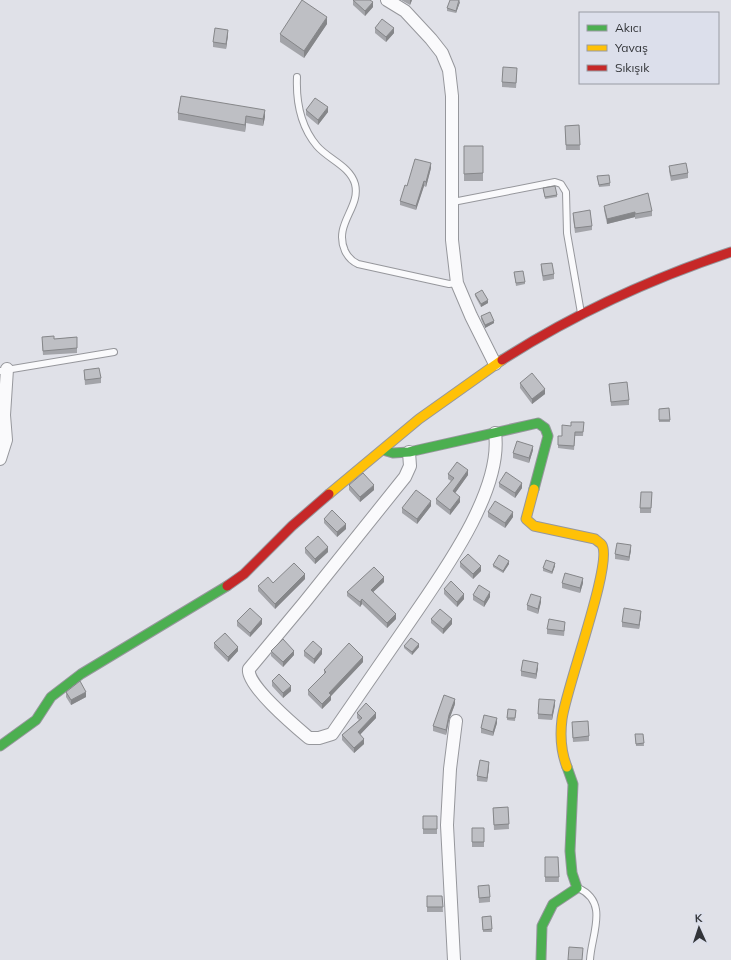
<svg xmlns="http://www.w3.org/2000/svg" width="731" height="960" viewBox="0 0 731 960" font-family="Mulish,sans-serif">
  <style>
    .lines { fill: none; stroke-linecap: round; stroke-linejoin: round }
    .lane-casing { stroke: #96979c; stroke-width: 8 }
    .street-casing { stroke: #96979c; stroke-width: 14 }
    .fast-casing { stroke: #96979c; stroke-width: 11 }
    .slow-casing { stroke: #96979c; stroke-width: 11 }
    .jam-casing { stroke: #96979c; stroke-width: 11 }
    .lane { stroke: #fafafc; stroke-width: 6 }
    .street { stroke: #fafafc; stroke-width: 12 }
    .fast { stroke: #4caf50; stroke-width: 9 }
    .slow { stroke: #ffc107; stroke-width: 9 }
    .jam { stroke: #c62828; stroke-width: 9 }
    .wall { fill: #a3a4a9 }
    .shaded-wall { fill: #858689 }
    .building { fill: #bebfc4; stroke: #858689 }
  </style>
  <rect width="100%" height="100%" fill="#e0e1e8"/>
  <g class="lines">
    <g class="lane-casing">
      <path id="lane" d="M297 77C296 101 301 127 317 146 328 159 350 166 355 184 361 208 333 224 345 251 348 257 351 261 358 264L449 284 457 283
        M453 202 555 182 561 184 566 192 567 233 581 313
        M0 371 114 352
        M578 888C610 902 591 935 590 960"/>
    </g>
    <g class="street-casing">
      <path id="street" d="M387 0 405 11 431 39 442 53 449 70 452 96V240L457 283 471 316 495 364
        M409 452 410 466 405 477 304 603 249 669C246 685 296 727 309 738H319L332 734C358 696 384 659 410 621 442 574 503 491 495 433
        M0 459 6 440 4 415 7 369
        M454 960 447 825 450 769 456 721"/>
    </g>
    <g class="fast-casing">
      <path id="fast" d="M383 450 393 453 409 452 538 423 545 428 548 436 534 489
        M0 746 36 720 51 697 81 674 227 586
        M541 960 542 926 553 904 577 888 572 873 570 851 573 784 567 767"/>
    </g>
    <g class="slow-casing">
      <path id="slow" d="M534 489 526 519 534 526 595 539C597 541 601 543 602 545 613 563 566 688 562 719 560 735 561 752 567 767
        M329 494 419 419 502 360"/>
    </g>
    <g class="jam-casing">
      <path id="jam" d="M502 360C574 314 650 279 731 252
        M227 586 244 574 292 526 329 494"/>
    </g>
    <use href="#lane" class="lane"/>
    <use href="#street" class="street"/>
    <use href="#fast" class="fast"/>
    <use href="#slow" class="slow"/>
    <use href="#jam" class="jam"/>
  </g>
  <path class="wall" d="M353 0 373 7 365 16 353 5Z
    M401 0H412L410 5Z
    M460 2 456 13 447 11V8Z
    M327 24 304 58 280 42V34Z
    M375 28 394 33 386 42 375 33Z
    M228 35 226 49 213 47V42Z
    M517 73 516 88 502 87V82Z
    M181 96 265 117 263 126 246 123 245 132 178 120V113Z
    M306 110 328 112 318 125 306 115Z
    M579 125 580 150H566L565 126Z
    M464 146H483V181H464Z
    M669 166 688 173V178L671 181 669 171Z
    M431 168 426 187 424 186 416 210 400 205V201L407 186Z
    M597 176 610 183V186L599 187Z
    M543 188 557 195V197L545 199Z
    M604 206 652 211V216L635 219V217L607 224 604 210Z
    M573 213 592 226V230L575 233 573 218Z
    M541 264 554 274V279L543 281 541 269Z
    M514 272 525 282V284L516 286Z
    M475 294 488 303 481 307 475 296Z
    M481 316 494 323 485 328 481 319Z
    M77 337V353L43 355 42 341 54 339Z
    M84 370 101 378V383L85 385Z
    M520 383 545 394 532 404 520 388Z
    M609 384 629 400V405L611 406Z
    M669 408 670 422H659V409Z
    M584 422 583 436H575L574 450 558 448V436H562L571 426Z
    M533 450 529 463 513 458V453Z
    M448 474 468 475 455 493 460 502 450 515 436 504V499L451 481 448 479Z
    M499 483 522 488 515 498 499 487Z
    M349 485 374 490 360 502 349 490Z
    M652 492 651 513H640V508Z
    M431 506 417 524 402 513V508Z
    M488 512 513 517 505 528 488 517Z
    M324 519 346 529 337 537 324 523Z
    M305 548 328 552 315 564 305 553Z
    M631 550 629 561 615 559V554Z
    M460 562 481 571 473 579 460 567Z
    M509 564 503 573 493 567V565Z
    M555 566 552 574 543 571V568Z
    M305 579 275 609 258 591V586Z
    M384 582 373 592 396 619 387 628 362 604 360 607 347 596V592Z
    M562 583H583L580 593 562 588Z
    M444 589 464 599 457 607 444 594Z
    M473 595 490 597 484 607 473 600Z
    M541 602 538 614 527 610V605Z
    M641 616 639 629 622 627V622Z
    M431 619 452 624 443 634 431 623Z
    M237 621 262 624 250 637 237 626Z
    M565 626 564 636 547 634V629Z
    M214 643 238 651 228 662 214 648Z
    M404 646 419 647 412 655 404 648Z
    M271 651 294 655 283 667 271 656Z
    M304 651 322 654 314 664 304 656Z
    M363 662 331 696V700L322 709 308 695V690L324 675V670Z
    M538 668 536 679 521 676V671Z
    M272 681 291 691 283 698 272 686Z
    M66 692 86 697 71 705 66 697Z
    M455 704 449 720 446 735 433 731V726Z
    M555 705 552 720 538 719V714Z
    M508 709 516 710 515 721 507 720Z
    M357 713 376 718 360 734 364 744 354 753 342 740V735L359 720 357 718Z
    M497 723 493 736 481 733V728Z
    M572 726 589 736V741L573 742Z
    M635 734H643L644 746H636Z
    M489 767 487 782 477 781V776Z
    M508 807 509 829 494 830 493 808Z
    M423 816H437V834H423Z
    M472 828H484V847H472Z
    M545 857H558L559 882H545Z
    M478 886 490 897V902L479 903Z
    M427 896H442L443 912H427Z
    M491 916 492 932H483L482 917Z"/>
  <path class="shaded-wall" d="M410 0H412L410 5Z
    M460 0V2L456 13V11Z
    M373 2V7L365 16V11Z
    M327 17V24L304 58V51Z
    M394 28V33L386 42V37Z
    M228 30V35L226 49V44Z
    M328 107V112L318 125V120Z
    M265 110V117L263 126V119Z
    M246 116V123L245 132V125Z
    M431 163V168L426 187V182Z
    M424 181V186L416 210V206Z
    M635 212V217L607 224V219Z
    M488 300V303L481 307V304Z
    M494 321V323L485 328V325Z
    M545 389V394L532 404V399Z
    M533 446V450L529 463V458Z
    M468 470V475L453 496V491Z
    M522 483V488L515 498V493Z
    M374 485V490L360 502V497Z
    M460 497V502L450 515V510Z
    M431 501V506L417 524V519Z
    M513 512V517L505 528V523Z
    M346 524V529L337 537V532Z
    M631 545V550L629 561V557Z
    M328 547V552L315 564V559Z
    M509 561V564L503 573V571Z
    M555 563V566L552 574V572Z
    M481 566V571L473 579V574Z
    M305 574V579L275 609V604Z
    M384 577V582L371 594V590Z
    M583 578V583L580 593V588Z
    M490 592V597L484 607V602Z
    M464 594V599L457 607V602Z
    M541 597V602L538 614V609Z
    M362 599V604L360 607V602Z
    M641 611V616L639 629V625Z
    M396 614V619L387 628V623Z
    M262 619V624L250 637V633Z
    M452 619V624L443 634V629Z
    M419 644V647L412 655V652Z
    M238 647V651L228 662V657Z
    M322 649V654L314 664V659Z
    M294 651V655L283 667V662Z
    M363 657V662L331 696V700L322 709V704L329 693Z
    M538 663V668L536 679V674Z
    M291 686V691L283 698V693Z
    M86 692V697L71 705V700Z
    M455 699V704L449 720 446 735V730L449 715Z
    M555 700V705L552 720V715Z
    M376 713V718L358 737V732Z
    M497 718V723L493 736V732Z
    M364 739V744L354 753V748Z
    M489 762V767L487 782V778Z"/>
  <path class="building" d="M302 0 327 17 304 51 280 34Z
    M353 0H370L373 2 365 11Z
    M450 0H459L456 11 447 8Z
    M382 19 394 28 386 37 375 28Z
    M215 28 228 30 226 44 213 42Z
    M503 67 517 68 516 83 502 82Z
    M181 96 265 110 263 119 246 116 245 125 178 113Z
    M315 98 328 107 318 120 306 110Z
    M579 125 580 145H566L565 126Z
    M464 146H483V173L464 174Z
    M415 159 431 163 426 182 424 181 416 206 400 201 405 185 407 186Z
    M686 163 688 173 671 176 669 166Z
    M609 175 610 183 599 185 597 176Z
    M555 186 557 195 545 197 543 188Z
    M648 193 652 211 635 214V212L607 219 604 206Z
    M590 210 592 226 575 228 573 213Z
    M552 263 554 274 543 276 541 264Z
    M523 271 525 282 516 283 514 272Z
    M482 290 488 300 481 304 475 294Z
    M490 312 494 321 485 325 481 316Z
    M54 336V339L77 337V348L43 351 42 337Z
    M99 368 101 378 85 380 84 370Z
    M532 373 545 389 532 399 520 383Z
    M627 382 629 400 611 402 609 384Z
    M669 408 670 420H659V409Z
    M571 422H584L583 432H575L574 446 558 445V436H562V425L571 426Z
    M517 441 533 446 529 458 513 453Z
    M457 462 468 470 453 491 460 497 450 510 436 499 454 478 448 474Z
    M506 472 522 483 515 493 499 483Z
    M363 473 374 485 360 497 349 485Z
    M416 490 431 501 417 519 402 508Z
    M641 492H652L651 508H640Z
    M495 501 513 512 505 523 488 512Z
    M332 510 346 524 337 532 324 519Z
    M318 536 328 547 315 559 305 548Z
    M617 543 631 545 629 557 615 554Z
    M468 554 481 566 473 574 460 562Z
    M499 555 509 561 503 571 493 565Z
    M546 560 555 563 552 572 543 568Z
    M294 563 305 574 275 604 258 586 268 577 273 583Z
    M374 567 384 577 371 590 396 614 387 623 362 599 360 602 347 592Z
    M565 573 583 578 580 588 562 583Z
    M451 581 464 594 457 602 444 589Z
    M479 585 490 592 484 602 473 595Z
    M531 594 541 597 538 609 527 605Z
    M250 608 262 619 250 633 237 621Z
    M624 608 641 611 639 625 622 622Z
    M440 609 452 619 443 629 431 619Z
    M549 619 565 622 564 631 547 629Z
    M225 633 238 647 228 657 214 643Z
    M411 638 419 644 412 652 404 646Z
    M283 639 294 651 283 662 271 651Z
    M313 641 322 649 314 659 304 651Z
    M349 643 363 657 329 693 331 695 322 704 308 690 326 672 324 670Z
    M523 660 538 663 536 674 521 671Z
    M279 674 291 686 283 693 272 681Z
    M80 681 86 692 71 700 66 692Z
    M444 695 455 699 449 715 446 730 433 726Z
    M539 699 555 700 552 715 538 714Z
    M366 703 376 713 358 732 364 739 354 748 342 735 362 718 357 713Z
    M508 709 516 710 515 718H507Z
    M484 715 497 718 493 732 481 728Z
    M588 721 589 736 573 738 572 722Z
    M635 734H643L644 743 636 744Z
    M480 760 489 762 487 778 477 776Z
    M508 807 509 824 494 825 493 808Z
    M423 816H437V829H423Z
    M472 828H484V842H472Z
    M545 857H558L559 877H545Z
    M489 885 490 897 479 898 478 886Z
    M427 896H442L443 907H427Z
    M491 916 492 929 483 930 482 917Z
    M569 947 583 948 582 960H568Z"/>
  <rect x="579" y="12" width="140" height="72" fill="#dcdfeb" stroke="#989ba3"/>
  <rect x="587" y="25" width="20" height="6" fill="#4caf50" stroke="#989ba3"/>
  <text x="615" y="32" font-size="12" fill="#323438">Akıcı</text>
  <rect x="587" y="45" width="20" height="6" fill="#ffc107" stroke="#989ba3"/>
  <text x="615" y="52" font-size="12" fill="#323438">Yavaş</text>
  <rect x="587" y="65" width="20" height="6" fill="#c62828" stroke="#989ba3"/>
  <text x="615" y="72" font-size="12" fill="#323438">Sıkışık</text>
  <g transform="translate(699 928) rotate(357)" stroke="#dcdfeb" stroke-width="3" paint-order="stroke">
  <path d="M0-3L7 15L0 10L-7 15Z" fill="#323438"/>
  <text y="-6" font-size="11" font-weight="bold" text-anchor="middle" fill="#323438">K</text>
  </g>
</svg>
